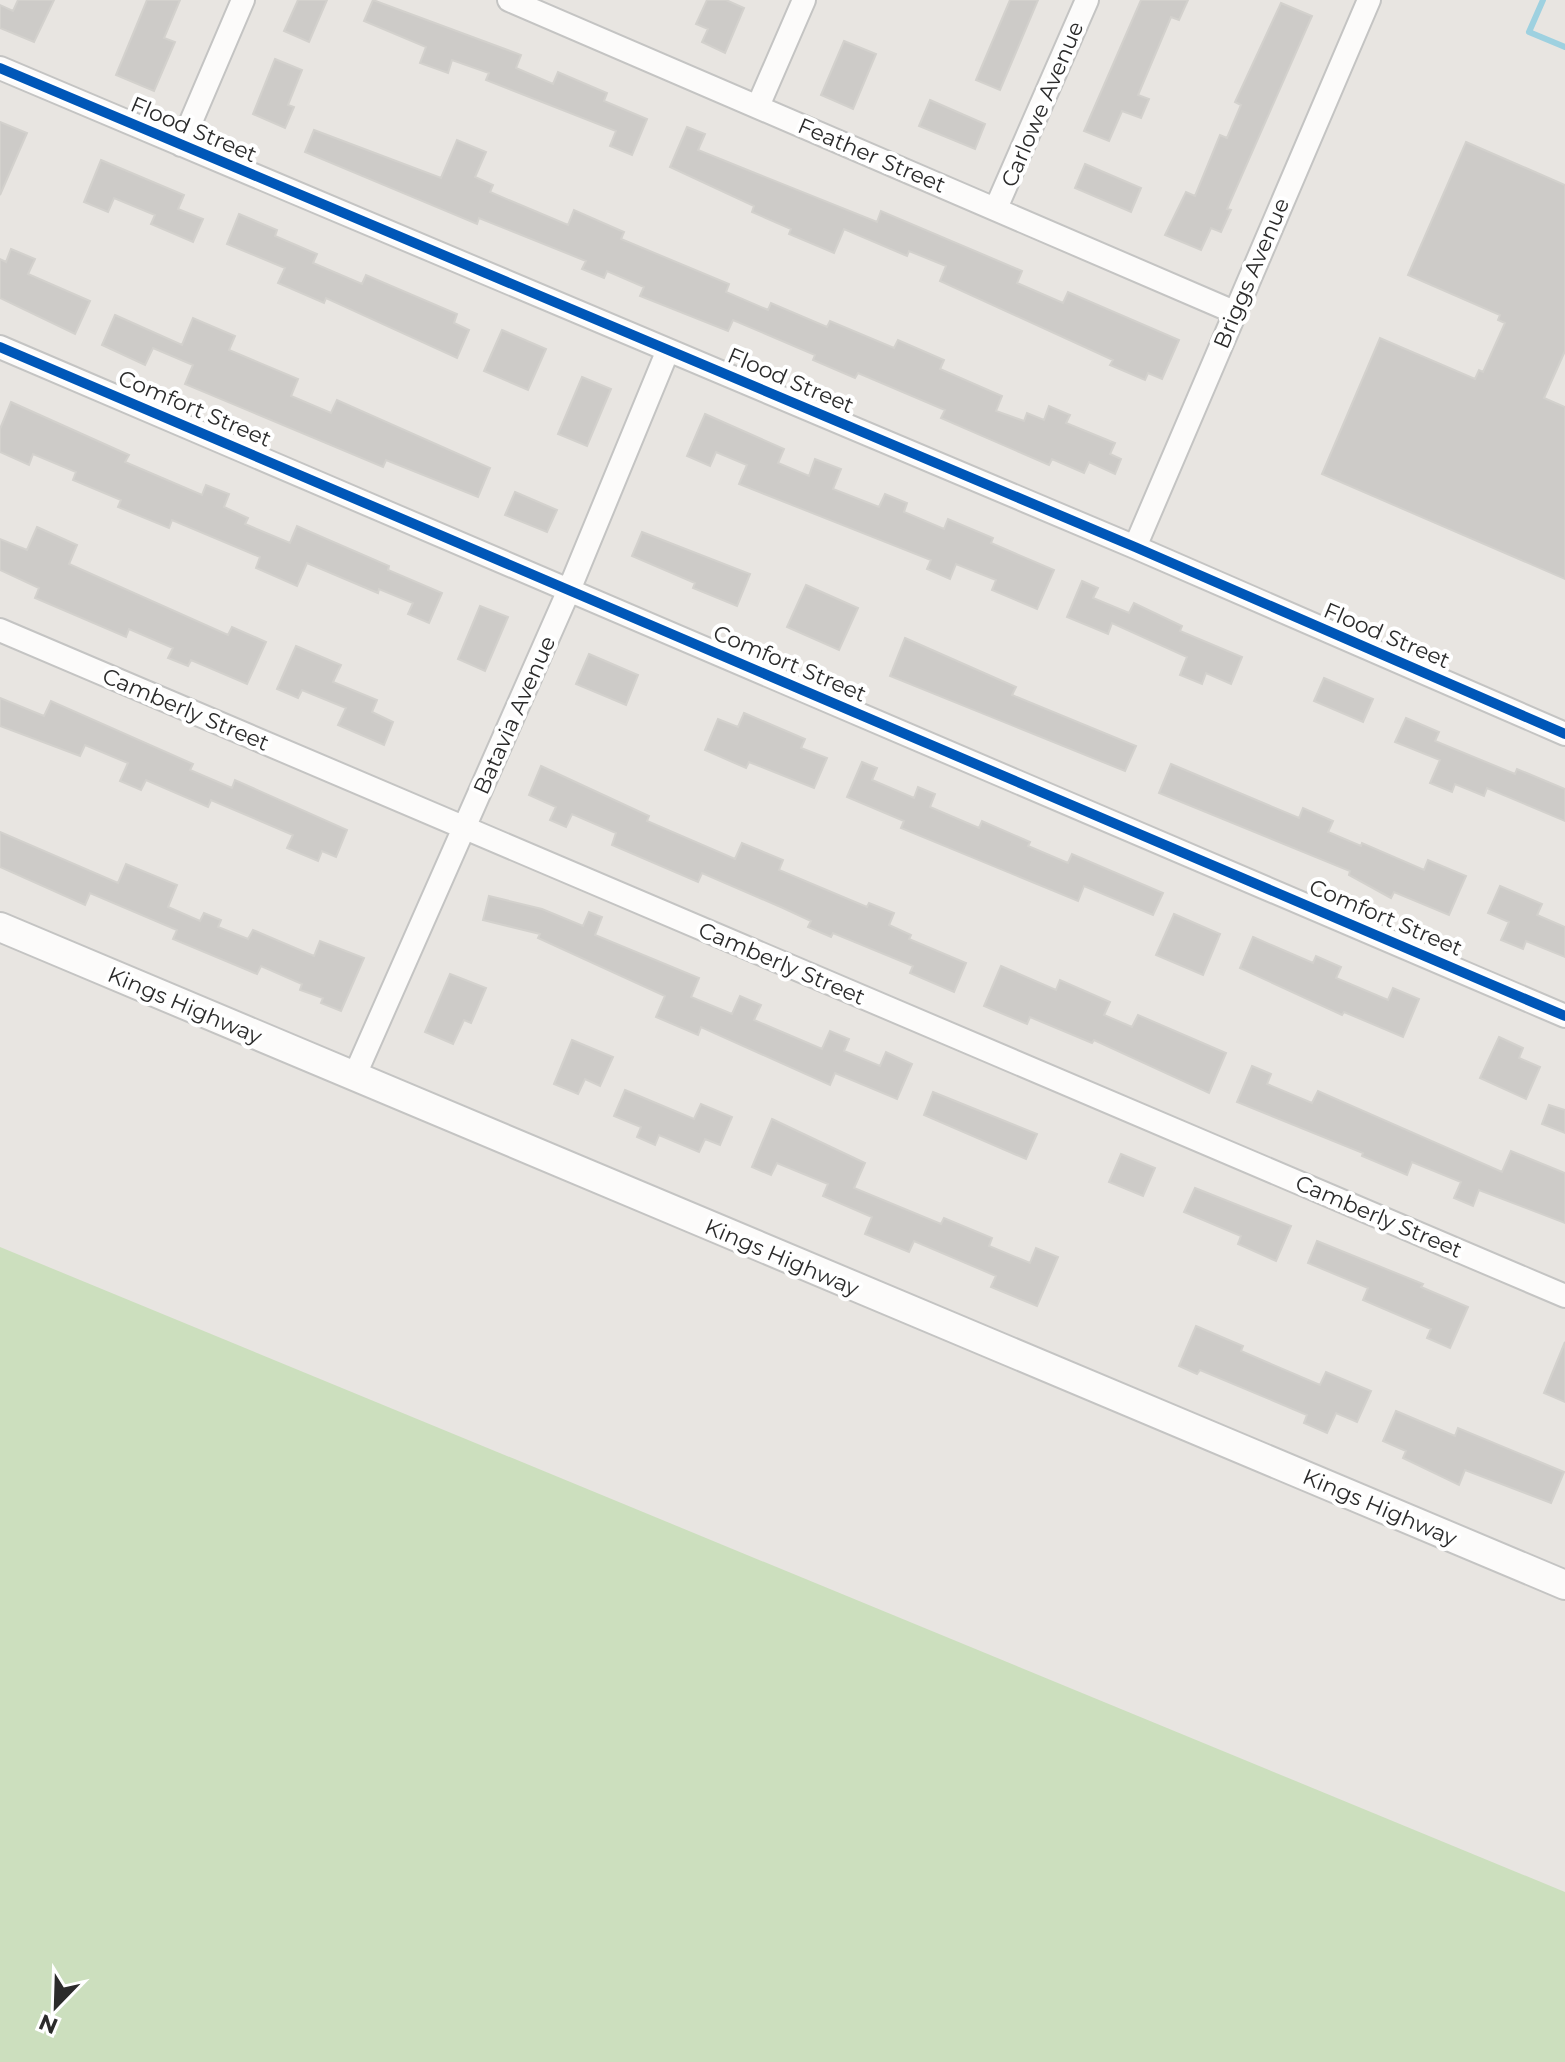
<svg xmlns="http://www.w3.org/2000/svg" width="1565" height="2062" viewBox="0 0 1565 2062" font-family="Montserrat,sans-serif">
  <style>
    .green { fill: #ccdfbe }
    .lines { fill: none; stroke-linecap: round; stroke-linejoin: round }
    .stream { stroke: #9ed1e0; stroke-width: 6 }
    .building { fill: #cdcbc8; stroke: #d3d1cd; stroke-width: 2 }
    .minor-casing { stroke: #c4c4c3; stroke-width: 26 }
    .tertiary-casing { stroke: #c4c4c3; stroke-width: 32 }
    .minor { stroke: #fcfbfa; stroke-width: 22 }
    .tertiary { stroke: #fcfbfa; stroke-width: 28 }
    .cycleway-casing { stroke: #fff; stroke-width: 15 }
    .cycleway { stroke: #0057b8; stroke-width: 10 }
    .labels { text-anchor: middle; stroke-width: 8; stroke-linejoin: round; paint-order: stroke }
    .street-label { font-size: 22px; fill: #2b2b2b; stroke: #fff }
  </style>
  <rect width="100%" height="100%" fill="#e8e5e1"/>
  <path class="green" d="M0 1247 1565 1892V2062H0Z"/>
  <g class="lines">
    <path class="stream" d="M1543 0 1529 32 1565 47"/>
  </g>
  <path class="building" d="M18 0H54L34 42 0 28V5L13 11Z
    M147 0H180L164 38 175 42 154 91 116 75Z
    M298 0H327L309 42 284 31Z
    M373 0 521 55 516 68 553 84 558 72 607 93 604 101 647 119 632 155 610 146 616 131 486 80 489 73 452 60 448 73 420 63 426 47 364 21Z
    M707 0H726L744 8 725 53 702 42 708 29 696 24Z
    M1010 0H1038L1000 90 976 80Z
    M1141 0H1188L1179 20 1171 17 1138 95 1149 99 1141 118 1122 111 1109 141 1084 131Z
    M1281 3 1312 16 1227 209 1231 210 1221 232 1211 228 1201 250 1165 235 1186 192 1195 196 1220 135 1227 138 1241 105 1235 102Z
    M844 41 876 54 853 109 821 95Z
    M275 59 302 70 288 105 294 107 285 128 253 114Z
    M930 100 985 124 975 149 919 126Z
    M0 122 27 133 0 195Z
    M687 127 705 134 698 150 877 222 881 211 1022 271 1017 283 1063 303 1068 292 1179 340 1162 379 1148 373 1145 380 1110 365 1113 360 940 281 946 266 909 251 907 256 844 229 834 253 789 234 791 229 752 212 754 206 670 167Z
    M314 130 441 178 457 140 486 152 475 177 493 185 490 192 568 225 574 210 624 232 621 239 729 284 726 292 768 310 771 303 827 327 830 321 894 348 898 340 944 360 940 369 1002 396 996 411 1024 421 1027 413 1044 420 1049 406 1070 415 1066 423 1115 443 1110 454 1121 459 1115 474 1089 462 1084 473 1052 459 1049 465 941 418 945 410 858 373 855 378 813 360 815 355 733 320 728 331 640 296 644 287 607 271 604 278 582 269 586 261 479 218 477 224 305 152Z
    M1466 142 1565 185V351L1544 398 1565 407V579L1322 474 1380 338 1475 379 1479 370 1483 372 1505 323 1498 320 1500 315 1408 275Z
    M101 160 184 195 178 209 203 219 193 242 151 224 155 215 114 198 108 212 84 202Z
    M1085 164 1141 188 1131 212 1075 188Z
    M239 214 277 230 275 236 317 254 313 263 362 284 366 275 457 314 454 323 469 330 457 358 326 298 324 303 278 283 285 268 227 244Z
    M11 249 35 259 28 274 90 301 75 334 0 298V259L6 262Z
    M115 315 182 345 193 318 235 336 229 350 298 379 291 396 331 413 337 400 490 468 478 497 386 460 383 467 185 384 193 365 153 348 145 365 102 345Z
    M502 330 546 349 528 390 484 371Z
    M582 377 611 389 587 446 558 434Z
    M11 402 129 455 125 462 202 495 206 485 229 494 224 507 248 518 245 524 290 543 297 526 389 566 388 570 442 593 429 623 408 614 413 603 379 589 378 593 307 563 297 586 256 568 260 557 172 520 169 528 118 507 121 500 73 480 76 472 33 454 29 465 0 452V429Z
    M705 414 784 449 778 463 809 476 815 459 841 469 833 489 879 507 885 494 907 503 904 512 944 529 948 519 993 538 991 543 1054 570 1037 609 992 590 996 580 956 564 950 579 927 569 931 560 739 484 747 465 716 452 710 466 687 456Z
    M515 492 557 510 547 532 505 515Z
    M37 527 77 545 69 564 228 635 232 627 266 642 247 684 191 660 188 666 168 658 173 648 129 629 126 637 35 598 39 588 0 570V539L27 550Z
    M642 532 750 574 737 606 693 588 695 583 632 556Z
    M1082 581 1098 588 1093 598 1129 613 1134 603 1182 626 1180 631 1242 657 1231 684 1206 673 1202 684 1180 675 1187 657 1112 623 1108 634 1067 617Z
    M806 585 858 608 839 650 787 627Z
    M480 606 508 617 485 671 458 659Z
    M905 638 1016 687 1012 695 1136 746 1125 771 890 676Z
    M296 646 341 665 333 682 377 700 372 712 393 722 384 745 338 725 346 708 302 690 298 698 277 689Z
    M589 654 638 675 626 705 576 684Z
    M1324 678 1373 699 1363 722 1314 701Z
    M0 698 44 716 51 701 193 764 190 770 232 788 235 780 347 830 336 857 322 851 318 861 287 848 293 835 211 800 208 807 146 780 141 790 120 781 128 763 85 745 80 756 0 726Z
    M744 713 805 739 801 748 827 758 814 788 749 762 746 768 705 750 718 719 738 727Z
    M1406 718 1439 732 1435 741 1515 774 1517 769 1565 789V821L1487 788 1484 796 1455 784 1452 792 1430 783 1440 760 1395 742Z
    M862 762 877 768 872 780 914 798 918 787 935 794 930 807 979 828 982 821 1030 842 1028 846 1068 863 1072 854 1163 893 1153 915 1084 886 1078 901 901 828 904 821 847 797Z
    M1171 764 1299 818 1303 808 1333 821 1328 832 1361 846 1362 843 1424 870 1428 860 1466 876 1449 915 1394 892 1391 898 1349 875 1350 871 1159 793Z
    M541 766 649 816 647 821 735 859 742 843 783 860 779 870 867 907 869 903 894 913 889 925 911 935 909 939 966 963 954 992 910 973 913 966 833 933 831 937 808 927 811 921 783 908 702 873 698 882 612 845 616 833 572 814 566 827 550 820 556 807 529 795Z
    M0 832 118 883 126 864 177 885 168 907 200 921 204 913 221 920 218 927 248 939 253 930 314 956 320 941 364 958 341 1011 321 1003 323 998 300 990 302 984 261 966 257 974 173 939 177 930 90 893 85 905 0 867Z
    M1500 886 1542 904 1537 915 1565 927V957L1526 941 1523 949 1501 940 1509 922 1488 913Z
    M489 896 542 909 583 926 589 912 602 917 595 935 699 978 691 997 732 1014 740 996 761 1005 754 1020 822 1049 830 1031 849 1039 844 1051 880 1066 886 1052 912 1064 897 1099 835 1073 830 1085 701 1027 698 1035 656 1017 665 996 538 938 540 934 483 920Z
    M1174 914 1220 934 1203 975 1156 955Z
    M1253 937 1313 963 1316 956 1341 967 1336 978 1388 1000 1393 988 1419 999 1403 1037 1344 1012 1342 1015 1240 968Z
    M1001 966 1056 990 1060 980 1110 1002 1104 1015 1132 1027 1138 1015 1226 1053 1209 1093 1094 1040 1092 1043 1030 1017 1027 1024 984 1006Z
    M450 974 486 988 471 1023 464 1020 453 1044 425 1032Z
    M1499 1037 1523 1048 1519 1058 1540 1067 1526 1099 1480 1078Z
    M572 1040 613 1057 600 1086 585 1079 578 1094 554 1084Z
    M1252 1066 1271 1074 1267 1084 1312 1103 1318 1091 1502 1172 1511 1151 1565 1173V1223L1479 1190 1473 1206 1454 1198 1461 1182 1412 1162 1407 1175 1362 1156 1363 1153 1237 1102Z
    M625 1090 694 1119 701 1104 732 1117 720 1145 705 1139 699 1152 659 1135 655 1145 637 1137 641 1127 614 1116Z
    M933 1092 1037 1134 1026 1159 924 1115Z
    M1549 1105 1565 1110V1133L1542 1124Z
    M772 1119 865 1163 854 1188 941 1224 944 1218 992 1238 989 1246 1030 1263 1036 1248 1058 1257 1037 1306 991 1287 996 1276 914 1241 909 1252 865 1234 872 1217 823 1196 828 1184 777 1163 771 1175 752 1167Z
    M1121 1154 1155 1168 1143 1196 1109 1182Z
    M1195 1188 1291 1226 1276 1261 1238 1244 1241 1236 1184 1212Z
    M1317 1241 1423 1284 1421 1287 1468 1307 1450 1348 1427 1338 1431 1329 1363 1300 1368 1288 1308 1263Z
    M1196 1326 1243 1346 1241 1351 1320 1385 1326 1372 1371 1391 1357 1422 1336 1413 1327 1433 1304 1423 1307 1415 1200 1370 1197 1374 1179 1366Z
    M1565 1342V1402L1544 1393Z
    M1396 1411 1455 1436 1458 1428 1564 1472 1551 1503 1465 1470 1459 1485 1403 1458 1406 1451 1383 1441Z"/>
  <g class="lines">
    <g class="minor-casing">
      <path id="minor" d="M509 0 1234 312
        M0 68 1135 547 1565 734
        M758 106 804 0
        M181 145 243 0
        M996 208 1087 0
        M0 347 1565 1016
        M1135 547 1369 0
        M0 630 1565 1296
        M354 1077 569 590 668 350"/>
    </g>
    <g class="tertiary-casing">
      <path id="tertiary" d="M0 927 1565 1585"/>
    </g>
    <use href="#minor" class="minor"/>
    <use href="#tertiary" class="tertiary"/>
    <g class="cycleway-casing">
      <path id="cycleway" d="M0 68 1135 547 1565 734
        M0 347 1565 1016"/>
    </g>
    <use href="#cycleway" class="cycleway"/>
  </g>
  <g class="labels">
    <g class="street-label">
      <text transform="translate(1042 104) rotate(-67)" y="8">Carlowe Avenue</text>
      <text transform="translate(194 129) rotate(23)" y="8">Flood Street</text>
      <text transform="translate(872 155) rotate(23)" y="8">Feather Street</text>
      <text transform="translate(1251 273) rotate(-67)" y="8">Briggs Avenue</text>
      <text transform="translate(791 380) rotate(23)" y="8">Flood Street</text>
      <text transform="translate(195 408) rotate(23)" y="8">Comfort Street</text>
      <text transform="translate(1387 635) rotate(23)" y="8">Flood Street</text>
      <text transform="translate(790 663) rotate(23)" y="8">Comfort Street</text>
      <text transform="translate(186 709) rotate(23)" y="8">Camberly Street</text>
      <text transform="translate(514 715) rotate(-66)" y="8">Batavia Avenue</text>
      <text transform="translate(1386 917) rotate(23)" y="8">Comfort Street</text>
      <text transform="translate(782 963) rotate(23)" y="8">Camberly Street</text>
      <text transform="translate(185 1005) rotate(23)" y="8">Kings Highway</text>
      <text transform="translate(1379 1216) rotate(23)" y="8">Camberly Street</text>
      <text transform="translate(782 1257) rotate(23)" y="8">Kings Highway</text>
      <text transform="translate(1380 1507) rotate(23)" y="8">Kings Highway</text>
    </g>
  </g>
  <g transform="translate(56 2006) rotate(203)" stroke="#ffffff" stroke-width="6" paint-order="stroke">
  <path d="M0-6L14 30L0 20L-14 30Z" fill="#2b2b2b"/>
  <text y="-12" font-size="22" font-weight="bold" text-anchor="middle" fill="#2b2b2b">N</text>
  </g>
</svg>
